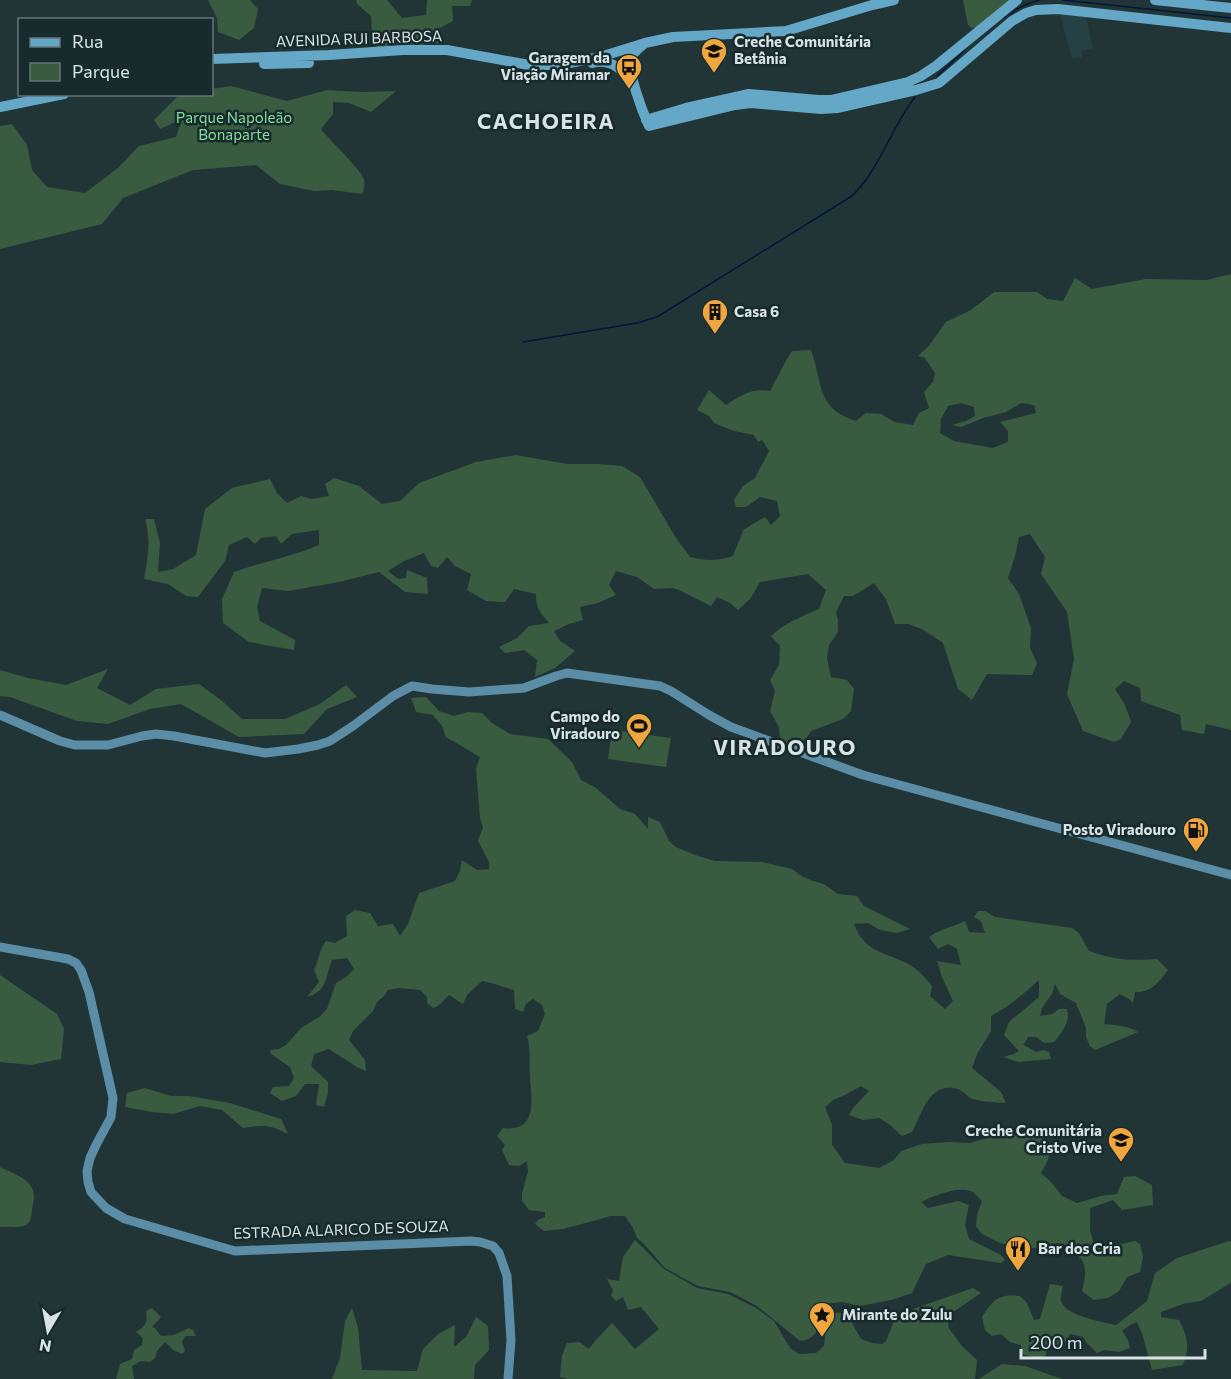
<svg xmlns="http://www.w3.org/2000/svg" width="1231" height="1379" viewBox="0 0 1231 1379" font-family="Commissioner,sans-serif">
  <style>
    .built { fill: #254144 }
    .green { fill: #395c41; fill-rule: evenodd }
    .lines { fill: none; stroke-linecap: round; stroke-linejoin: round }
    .stream { stroke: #00163a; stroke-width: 1.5 }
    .secondary { stroke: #5c8da6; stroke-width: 9 }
    .primary { stroke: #65a7c6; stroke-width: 10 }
    .labels { text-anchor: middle; stroke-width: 5; stroke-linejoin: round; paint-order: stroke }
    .street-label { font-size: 15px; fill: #d8e3e5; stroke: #172b2d }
    .poi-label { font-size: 15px; font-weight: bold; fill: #d8e3e5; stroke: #172b2d; text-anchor: start }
    .park-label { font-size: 15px; fill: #86dd9c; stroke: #172b2d }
    .district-label { font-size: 21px; font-weight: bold; letter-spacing: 1.5px; fill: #d8e3e5; stroke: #172b2d }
  </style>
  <rect width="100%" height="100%" fill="#213537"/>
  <path class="built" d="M1060 14 1086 17 1093 48 1081 51 1082 57 1072 59Z"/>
  <path class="green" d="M208 0H250L258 9 254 28 239 40 218 32 217 18Z
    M356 0H387L402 18 426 15 427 0H472L470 6H452L453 21 438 29 441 43 417 45 398 44 377 48 372 34 371 16 357 4Z
    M963 0H1012L977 28H972L968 25Z
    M231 86 287 101 327 90 361 92 396 91 371 112 349 103 333 102V114L321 129C330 141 362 170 364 180 365 185 364 190 362 194L332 190 314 191 280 184 256 165 193 170 123 198 102 224 0 249V126L12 124 27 145 32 170 47 187 85 193 118 168 139 146 176 137 182 119 160 129 154 120 177 97 186 95 212 94V89Z
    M1231 274V730L1206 724 1204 734 1182 730 1180 715 1141 701 1140 688 1124 681 1115 689 1125 705 1131 722 1121 739 1114 742 1083 731 1067 694 1074 659 1067 612 1041 574 1045 557 1030 534 1019 537 1015 556 1008 578 1019 594 1031 628 1030 648 1037 663 1032 675 987 674 972 700 958 689 943 643 922 629 908 624H895L886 599 874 583 853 596H844L836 612 838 620V632L829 645 827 658 831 677 847 680 854 689 851 711 843 719 811 731 799 750 780 743 779 727 770 711 775 691 770 680 779 665 780 646 771 636C785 623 802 616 819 609L826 590 808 574 760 582 750 599 738 610 730 603 717 597 711 606 679 590 673 588 654 589 637 577 616 571 609 585 616 595 598 603 580 607 583 620 569 624 554 631 560 641 575 651 555 668 535 677 537 660 524 650 505 653 499 647 517 638 529 626 549 623C540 612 536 609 536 594L514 589 505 602 486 601 467 590 471 574 455 566 447 557 438 568 431 566 424 553 404 561 388 571 398 579 406 578 407 570 427 578 428 594 405 592 379 572 339 582 288 591 262 588 257 607 260 621 295 640 294 650 249 642 223 623 222 599 234 572C262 562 291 557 319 545V530L292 534 281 544 276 536 261 538 255 544 247 537 229 545 225 561 198 597 186 596 168 584 144 579C148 558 151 540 145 519H154L160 543 158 572 173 569 196 555 205 509 232 488 270 479 277 493 287 503 301 496 311 499 329 496 325 484 334 478 359 486 382 504 400 501 419 483 476 462 516 455 567 464H598L622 466 640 477 676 538 690 557C707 561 716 561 733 556 736 547 741 539 743 530L765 517 771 525 780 516 777 501 760 497 746 507H736L734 500 743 486 755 478 769 451 762 440 758 442 754 435 734 431 714 423 709 416 697 410 709 390 726 405C742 395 751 388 770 391L787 359 792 351 811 350C823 383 816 409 856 421L866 413 881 414 895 422 913 425 919 413 929 408 924 392 933 382 935 373 924 357 918 356 928 347 946 322 971 310 994 292H1037L1047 299 1063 301 1075 278 1092 289 1146 279 1207 280ZM961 403 974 407 975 416 966 421 952 425 961 427 983 418 1006 412 1021 403 1029 404 1035 406 1036 413 1000 422 1008 431V442L993 448 954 441 940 433 941 419 948 406Z
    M108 669 97 688 130 705 156 689 199 684 222 701 242 719H285L320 704 346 685 357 697 327 709 304 734 239 737 181 704 150 709 108 724 77 721 10 697 0 696V670L28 678 66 685Z
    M426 697 439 711 454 716 468 712 482 713 492 723 510 734 548 739 572 762 581 780 596 788 620 809 635 814 648 829V817L660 822 669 841 676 847 695 855 715 861 762 862 792 869 803 877 813 881 824 884 838 894 857 896 864 906 910 929 897 933 880 930 868 923 854 924C864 950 879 951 902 961 915 966 923 975 932 986L930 996 945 1009 953 1001 942 977 937 961 961 965 957 949 948 944 938 949 929 937C940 929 953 927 965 921L969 932 985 933 981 921 974 917 978 911H985L995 917 1072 928 1079 933 1089 951C1115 960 1130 961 1157 959L1168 970C1159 982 1151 993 1135 992L1133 1003 1129 999 1120 994 1107 1004 1104 1024C1116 1025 1128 1026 1138 1032L1095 1050 1090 1046 1086 1037V1028L1076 1003 1060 994 1055 984 1052 994 1042 1008 1040 1016 1052 1014 1059 1009H1067C1071 1022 1062 1032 1054 1042L1044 1043 1036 1037H1028L1024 1044H1022L1036 1052 1044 1050 1049 1052 1051 1059 1019 1062 1003 1057 1014 1054 1019 1051 1004 1035 1009 1022 1039 997V980C1023 994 1010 1006 991 1016V1031L977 1054 972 1068 1001 1092 1006 1103C995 1102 983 1102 973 1099 967 1097 964 1091 958 1089 929 1081 923 1112 912 1132L902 1136 890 1125 879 1118 863 1120 849 1115 853 1108 869 1091 861 1086 845 1095 833 1100 825 1107 832 1125V1145L845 1163 879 1168 894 1160 901 1151 922 1144 949 1142 970 1143 987 1138 1031 1132 1042 1134C1053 1152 1051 1155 1041 1173L1052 1183 1062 1196 1077 1203 1101 1196 1117 1194 1124 1177 1135 1176 1152 1185 1153 1205 1122 1210 1113 1200 1090 1208V1230L1094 1244 1112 1246 1135 1241 1140 1244 1143 1257 1140 1272 1127 1277 1119 1291 1108 1298 1094 1300 1082 1291C1090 1262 1083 1255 1057 1243L1040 1248H1022L1000 1243 982 1234 976 1226 977 1215 982 1201C979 1198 975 1193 971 1191 956 1186 934 1196 921 1202L928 1208 958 1201 969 1205 965 1225 969 1239 1001 1255 1005 1260 1001 1263 948 1255 926 1264 912 1293 891 1300 860 1306 842 1302 823 1304C820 1321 821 1339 800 1341L757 1306 730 1292 698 1286 665 1268 644 1244 637 1238 632 1226 625 1216H610L597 1220 563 1229 544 1231 535 1224 538 1220 545 1217V1212L529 1210 522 1201V1193L528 1172 527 1161 519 1166 509 1165 502 1150 505 1145 497 1136 503 1128C537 1133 532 1100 530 1078 529 1063 531 1049 527 1036L538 1031 545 1014 542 1005 533 999 526 1004 523 1012 515 1009 514 990C503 987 493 983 482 981L467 995 463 1004 449 995C443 1000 441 1006 433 1008L427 1003V997L420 990 399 988 388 990 384 996 377 1002 373 1011 353 1031 349 1040 365 1060 366 1071 357 1067 329 1049 314 1054 311 1066 328 1082V1092L324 1107 316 1105 319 1084H305L296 1096 282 1101 270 1093 273 1087 289 1086 294 1078 290 1067 271 1054 270 1050 279 1049 286 1045 301 1028 319 1017 327 1009 336 983 346 977 354 969 347 958 332 960C325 977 328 991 307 997L319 982 314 970C319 960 319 950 326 941L335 943 347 936 346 916 355 910 370 913 378 926 393 924 400 936 408 924 419 893 455 881 460 871 462 860 477 870 489 869V862L478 841 483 827 480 818 476 769 480 757 446 737 442 726 433 715 416 712 411 698Z
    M612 730 671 738 666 767 608 759Z
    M0 975 57 1014 64 1029 61 1059 31 1065 0 1062Z
    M145 1088 171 1096H189L230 1103 281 1119 288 1134C269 1124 263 1125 243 1128L222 1110 200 1106 173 1114 152 1112 125 1107 127 1093Z
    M0 1167C12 1173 34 1179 34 1197 34 1201 32 1206 32 1211 31 1218 31 1223 24 1226 17 1228 8 1226 0 1227Z
    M635 1240 664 1269 697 1288 728 1294 756 1308 774 1321 790 1348 799 1354 816 1353 824 1346 827 1316 831 1312 842 1313 849 1318 861 1339 872 1343 882 1344 886 1341 894 1321 905 1312 973 1288 981 1293 950 1314 948 1327 962 1346 977 1360 975 1379H568L560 1377 562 1356 567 1343 579 1342 589 1349 595 1341 612 1323 635 1349 659 1329 641 1307 628 1310 623 1297 616 1301 611 1296 613 1290 607 1279 619 1281 623 1257Z
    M1229 1241 1231 1242V1282L1229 1284 1201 1301 1186 1303 1161 1312V1317L1179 1320C1188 1338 1190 1347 1183 1365L1152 1370 1142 1333 1137 1322 1130 1325 1122 1331 1128 1340 1130 1348 1119 1352 1104 1350 1097 1353 1086 1342 1083 1337 1070 1334C1065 1345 1061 1348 1048 1348L1044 1360 1021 1354V1345L1010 1342 1001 1334 992 1336 985 1330 982 1317C994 1299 998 1294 1020 1296L1027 1303 1034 1320 1040 1319 1050 1284 1063 1286C1062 1291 1060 1297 1061 1301 1065 1316 1103 1322 1116 1325L1147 1301 1155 1273 1177 1258Z
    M152 1308 161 1317 152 1327 155 1328 161 1336 174 1335 189 1328 193 1330 196 1336H185L182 1342 185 1350 183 1354 173 1350 165 1342 157 1351 155 1358 150 1362 141 1361 132 1366 134 1379H116L120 1364 132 1359 134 1350 142 1345 143 1338 136 1332C146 1326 148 1322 146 1311Z
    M352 1308 358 1328 362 1370 417 1371 423 1349 438 1334 455 1325 454 1347 466 1337 476 1317 488 1326 489 1350 475 1365 474 1379H332L340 1358 345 1321Z
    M1002 1364 1025 1366 1062 1379H979Z"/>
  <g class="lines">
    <path class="stream" d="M1063 0 1231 18
      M1003 18C1015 9 1026 3 1040 0
      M937 76 965 50
      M523 342 637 323 657 317 852 196C880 169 891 128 915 97"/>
    <path class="secondary" d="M0 715 60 741 75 745H108L142 736 156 734 174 736 265 753 298 749 318 745 330 741 353 726 393 696 412 686 432 689 469 692 524 688 556 676 567 673 660 686 671 691 709 715 731 727 863 775 1231 875
      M0 947 68 959 76 963 81 970 89 992 113 1098 111 1117 96 1145 90 1158 87 1171 88 1182 91 1192 106 1208 125 1219 235 1251 472 1241 480 1242 493 1246 499 1253 507 1276 511 1340 508 1379"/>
    <path class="primary" d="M1155 0 1231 8
      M645 43C641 47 634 51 632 57 626 70 643 113 649 126L735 105 751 103 821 109 837 108 916 90 939 83 1012 21 1026 13 1036 10 1058 9 1231 28
      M212 59 329 55 403 50H447L529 65H559L600 57 645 43 673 37 786 31 872 5 894 0
      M592 63C611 58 623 70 633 84
      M264 64 309 63
      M0 107 64 94
      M646 120 686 108 749 94 818 100H831L908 82 921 76 936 66 1017 0"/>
  </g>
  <defs>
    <g id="school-pin" transform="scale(1.35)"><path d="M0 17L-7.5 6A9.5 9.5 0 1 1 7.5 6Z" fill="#f0a63e" stroke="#172b2d"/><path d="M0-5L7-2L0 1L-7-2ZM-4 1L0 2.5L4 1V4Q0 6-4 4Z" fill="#111"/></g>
    <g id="bus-pin" transform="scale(1.35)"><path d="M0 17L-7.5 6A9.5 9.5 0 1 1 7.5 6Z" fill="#f0a63e" stroke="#172b2d"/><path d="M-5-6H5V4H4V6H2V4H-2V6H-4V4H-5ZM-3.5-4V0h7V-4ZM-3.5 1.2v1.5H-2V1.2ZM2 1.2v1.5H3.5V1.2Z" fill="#111"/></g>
    <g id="building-pin" transform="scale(1.35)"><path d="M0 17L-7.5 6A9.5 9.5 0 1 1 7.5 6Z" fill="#f0a63e" stroke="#172b2d"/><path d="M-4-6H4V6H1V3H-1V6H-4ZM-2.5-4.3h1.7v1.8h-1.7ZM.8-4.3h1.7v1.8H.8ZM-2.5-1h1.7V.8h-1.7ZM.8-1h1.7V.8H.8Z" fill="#111"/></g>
    <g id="stadium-pin" transform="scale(1.35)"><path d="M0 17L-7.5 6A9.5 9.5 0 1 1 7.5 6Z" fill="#f0a63e" stroke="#172b2d"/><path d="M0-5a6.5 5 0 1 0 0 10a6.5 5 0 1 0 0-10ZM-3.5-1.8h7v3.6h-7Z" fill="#111"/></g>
    <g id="fuel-pin" transform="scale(1.35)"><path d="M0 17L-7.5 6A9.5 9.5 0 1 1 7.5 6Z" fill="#f0a63e" stroke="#172b2d"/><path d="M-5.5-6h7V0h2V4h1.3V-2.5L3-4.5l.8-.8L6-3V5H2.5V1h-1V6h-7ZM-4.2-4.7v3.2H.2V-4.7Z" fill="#111"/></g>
    <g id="restaurant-pin" transform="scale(1.35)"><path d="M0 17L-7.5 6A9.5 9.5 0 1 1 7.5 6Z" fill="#f0a63e" stroke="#172b2d"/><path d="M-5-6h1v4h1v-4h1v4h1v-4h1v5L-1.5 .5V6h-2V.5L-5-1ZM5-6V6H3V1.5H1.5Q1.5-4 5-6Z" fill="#111"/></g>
    <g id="sight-pin" transform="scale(1.35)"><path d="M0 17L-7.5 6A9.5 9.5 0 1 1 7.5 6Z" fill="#f0a63e" stroke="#172b2d"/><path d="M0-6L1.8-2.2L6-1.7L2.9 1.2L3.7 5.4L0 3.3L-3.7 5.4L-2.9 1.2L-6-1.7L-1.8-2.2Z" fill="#111"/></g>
  </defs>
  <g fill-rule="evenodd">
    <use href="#school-pin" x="714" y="51"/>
    <use href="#bus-pin" x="629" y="67"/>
    <use href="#building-pin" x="715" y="312"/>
    <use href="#stadium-pin" x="639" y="726"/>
    <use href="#fuel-pin" x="1196" y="830"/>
    <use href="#school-pin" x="1121" y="1140"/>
    <use href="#restaurant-pin" x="1018" y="1249"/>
    <use href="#sight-pin" x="822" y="1315"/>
  </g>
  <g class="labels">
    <g class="street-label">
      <text transform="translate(359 39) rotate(-2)" y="5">AVENIDA RUI BARBOSA</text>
      <text transform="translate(341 1230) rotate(-2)" y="5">ESTRADA ALARICO DE SOUZA</text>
    </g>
    <g class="poi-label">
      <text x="734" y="47">Creche Comunitária<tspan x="734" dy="17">Betânia</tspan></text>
      <text x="610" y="63" text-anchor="end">Garagem da<tspan x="610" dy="17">Viação Miramar</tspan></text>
      <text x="734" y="317">Casa 6</text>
      <text x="620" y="722" text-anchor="end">Campo do<tspan x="620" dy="17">Viradouro</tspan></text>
      <text x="1176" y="835" text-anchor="end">Posto Viradouro</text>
      <text x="1102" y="1136" text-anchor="end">Creche Comunitária<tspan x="1102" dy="17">Cristo Vive</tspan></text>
      <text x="1038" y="1254">Bar dos Cria</text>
      <text x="842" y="1320">Mirante do Zulu</text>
    </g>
    <g class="park-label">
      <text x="234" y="123">Parque Napoleão<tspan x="234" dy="17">Bonaparte</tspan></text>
    </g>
    <g class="district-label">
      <text x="546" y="129">CACHOEIRA</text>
      <text x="785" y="755">VIRADOURO</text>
    </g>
  </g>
  <rect x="18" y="18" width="195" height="78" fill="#172b2d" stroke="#647577" stroke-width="1.5"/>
  <rect x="30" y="38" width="30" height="9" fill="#65a7c6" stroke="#647577" stroke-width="1.5"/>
  <text x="72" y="48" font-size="18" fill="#d8e3e5">Rua</text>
  <rect x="30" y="63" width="30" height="18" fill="#395c41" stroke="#647577" stroke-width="1.5"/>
  <text x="72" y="78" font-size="18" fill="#d8e3e5">Parque</text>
  <g transform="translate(48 1331) rotate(190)" stroke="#172b2d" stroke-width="4.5" paint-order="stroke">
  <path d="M0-4.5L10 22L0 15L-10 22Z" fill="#d8e3e5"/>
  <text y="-9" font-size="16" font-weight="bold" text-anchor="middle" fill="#d8e3e5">N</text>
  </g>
  <path d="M1021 1349v9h184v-9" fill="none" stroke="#d8e3e5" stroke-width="3"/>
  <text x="1030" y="1349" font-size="18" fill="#d8e3e5" stroke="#172b2d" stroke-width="4.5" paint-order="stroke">200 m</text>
</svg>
